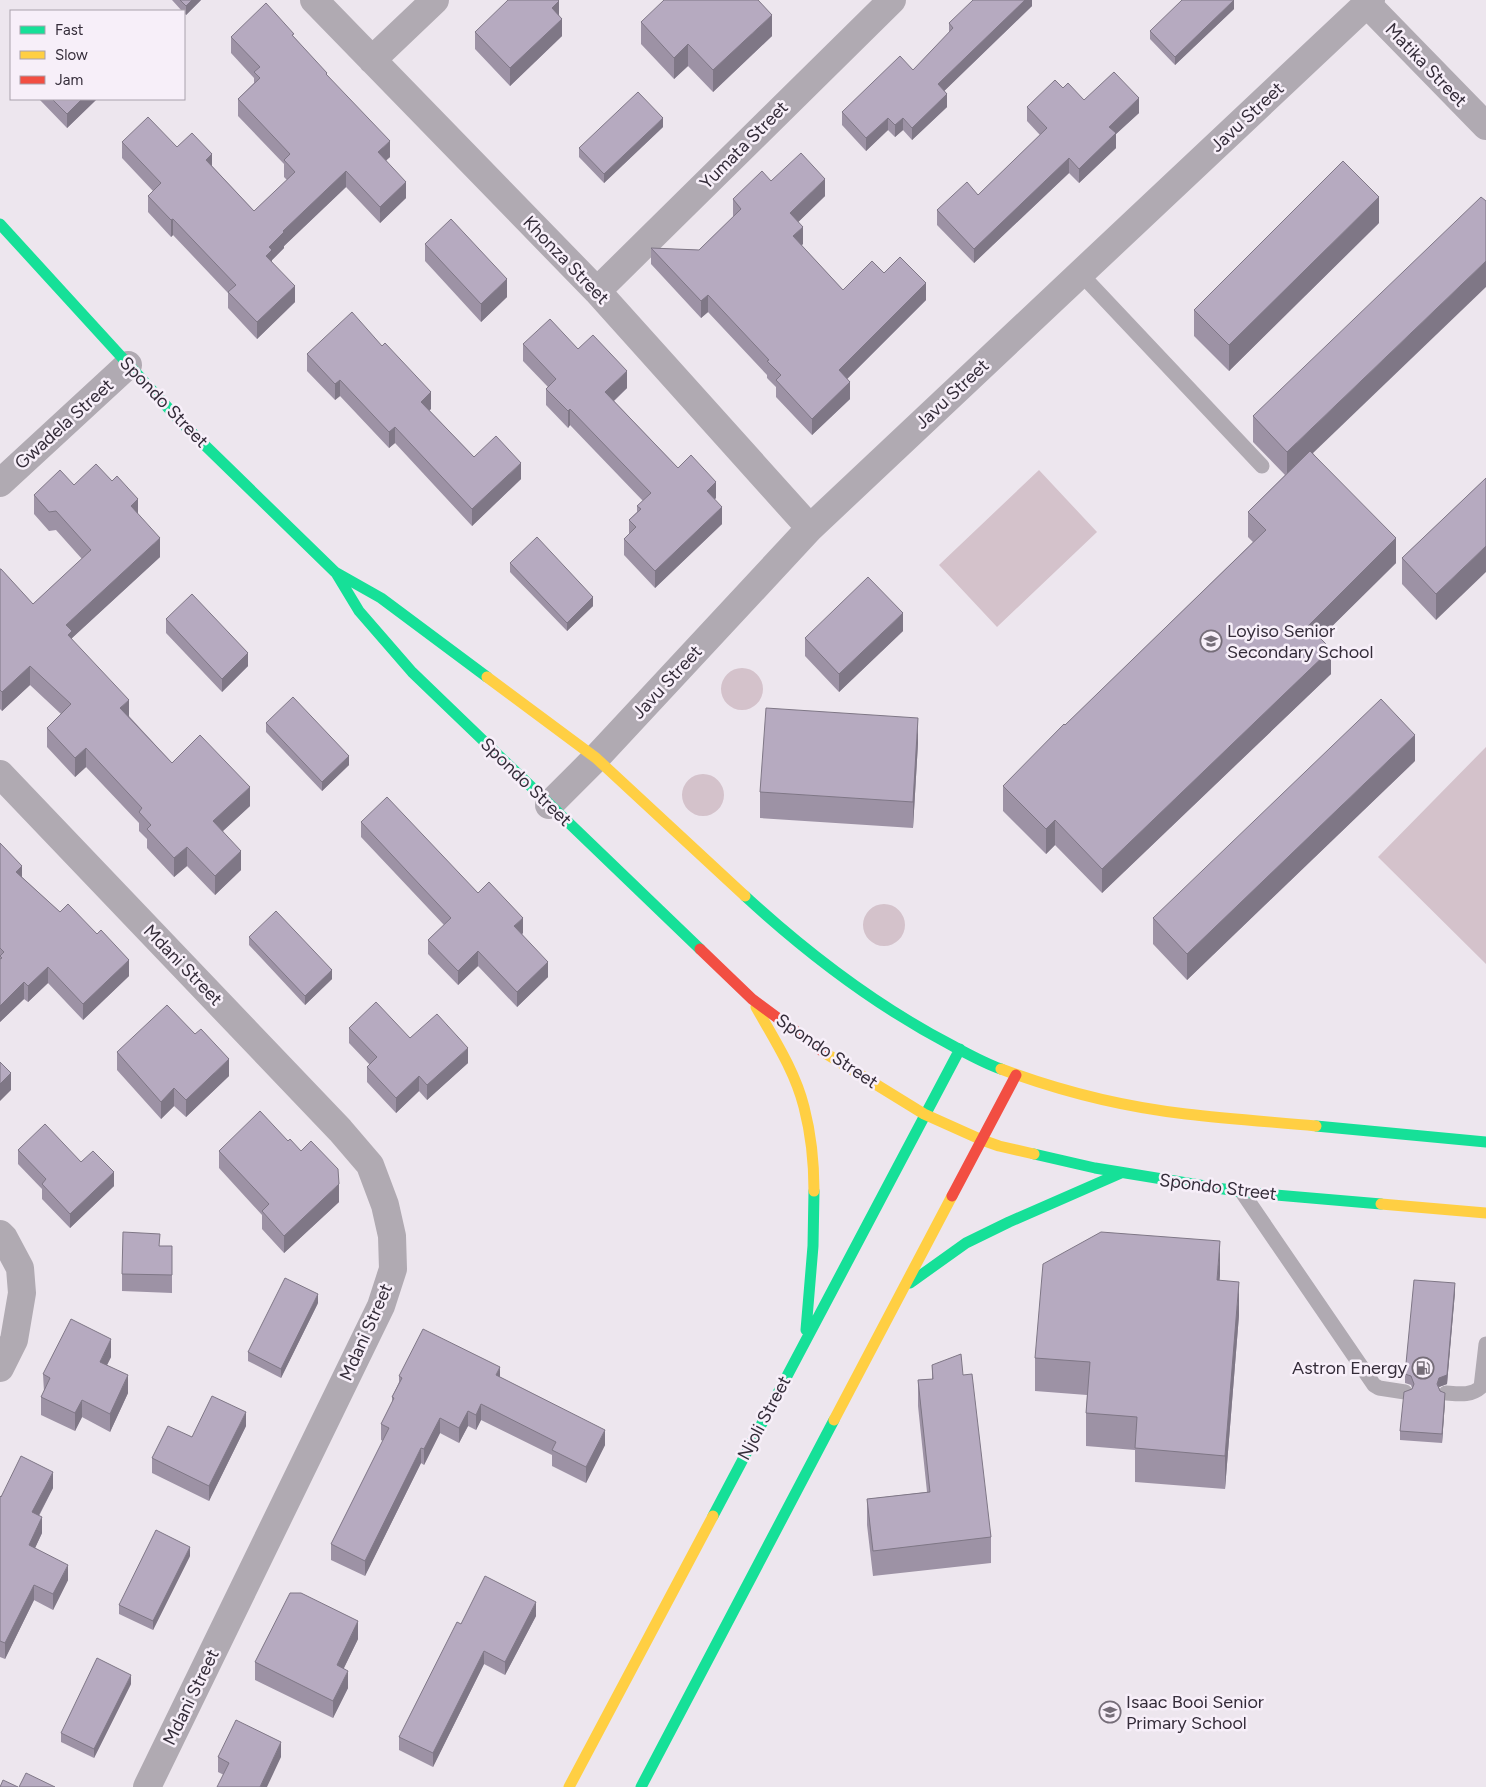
<svg xmlns="http://www.w3.org/2000/svg" width="1486" height="1787" viewBox="0 0 1486 1787" font-family="Figtree,sans-serif">
  <style>
    .green { fill: #d4c2cb }
    .lines { fill: none; stroke-linecap: round; stroke-linejoin: round }
    .lane { stroke: #b0aab2; stroke-width: 15 }
    .street { stroke: #b0aab2; stroke-width: 28 }
    .fast { stroke: #16e098; stroke-width: 11 }
    .slow { stroke: #ffcf43; stroke-width: 11 }
    .jam { stroke: #f24e42; stroke-width: 11 }
    .wall { fill: #9d92a5 }
    .shaded-wall { fill: #7f7786 }
    .building { fill: #b6aac0; stroke: #7f7786 }
    .labels { text-anchor: middle; stroke-width: 5; stroke-linejoin: round; paint-order: stroke }
    .street-label { font-size: 18px; fill: #342c39; stroke: #f7eff9 }
    .poi-label { font-size: 18px; fill: #342c39; stroke: #f7eff9; text-anchor: start }
  </style>
  <rect width="100%" height="100%" fill="#ede6ee"/>
  <path class="green" d="M1039 470 1097 532 997 627 939 565Z
    M721 689a21 21 0 1 1 42 0a21 21 0 1 1-42 0Z
    M1486 747V964L1378 857Z
    M682 795a21 21 0 1 1 42 0a21 21 0 1 1-42 0Z
    M863 925a21 21 0 1 1 42 0a21 21 0 1 1-42 0Z"/>
  <g class="lines">
    <path class="lane" d="M1080 273 1262 466
      M1242 1192 1374 1385 1379 1388 1405 1392
      M1446 1393C1459 1394 1471 1396 1481 1387L1486 1344"/>
    <path class="street" d="M314 0 597 291 810 528
      M1367 4 1486 126
      M372 60 435 0
      M597 291 892 0
      M0 483 128 365
      M0 774 340 1130 370 1165 385 1205 392 1236 393 1269 381 1306 147 1787
      M549 805 596 758 810 528 1371 0
      M0 1234 4 1238 20 1268 22 1293 14 1340 0 1368"/>
    <path class="fast" d="M0 224 181 422 335 572 381 598 487 677
      M336 573 359 611 412 672 700 949
      M745 896C807 953 878 1007 953 1046 968 1054 984 1063 1001 1069
      M1316 1126 1486 1142
      M1034 1154 1095 1168 1242 1192 1381 1204
      M910 1283 966 1243 1009 1222 1121 1173
      M806 1330 813 1246 814 1191
      M713 1516 960 1049
      M641 1787 834 1420"/>
    <path class="slow" d="M487 677 596 758 745 896
      M756 1007C774 1039 795 1071 804 1107 811 1134 814 1162 814 1191
      M825 1053 924 1114 982 1140 999 1146 1034 1154
      M1001 1069C1060 1091 1124 1107 1186 1114 1229 1119 1273 1122 1316 1126
      M1381 1204 1486 1213
      M834 1420 952 1196
      M569 1787 713 1516"/>
    <path class="jam" d="M700 949 752 999 825 1053
      M952 1196 1016 1075"/>
  </g>
  <path class="wall" d="M172 0H201L186 15 184 13V11H182Z
    M1032 0V6L944 91 947 107 912 140 903 130 895 137 888 130 866 151 842 125V112L913 70 949 33V23Z
    M1234 9 1175 65 1150 39V31Z
    M559 15 562 36 510 86 475 49V32Z
    M641 22 772 36 713 92 688 66 674 79 641 44Z
    M231 37H294L327 75 390 157 386 160 406 198 380 223 346 187 284 246V248L272 260V262L295 302 257 339 228 308V293L173 235 171 237 148 212V196L153 191 122 158V142L177 147 212 166 254 211 287 180 284 177V164L238 116V99L254 83V78L231 53Z
    M39 99H97L67 128Z
    M1084 100 1139 113 1116 134V148L1079 183 1069 173 974 263 937 225V210L978 195 1040 135 1027 121V107Z
    M663 127 604 183 579 157V148Z
    M771 181 825 196 798 222 803 244 801 245 843 290 884 273 926 300 847 379 850 399 812 435 776 397V387L767 378V375L708 312 701 318 651 264V248L699 250 733 217V199Z
    M1379 223 1229 371 1194 336V310Z
    M425 244 507 297 481 322 425 261Z
    M523 344 578 349 627 388 614 401 678 468 716 498 714 499 722 524 655 588 624 555V539L629 534V520L637 512V506L643 501 570 425 568 428 546 405V389L548 387 523 361Z
    M307 354 431 409 429 410 474 457 521 479 472 526 395 443 389 448 340 396 335 400 307 371Z
    M1253 416 1313 453 1396 563 1320 638 1331 674 1102 893 1055 845 1046 854 1003 811V786L1253 542 1248 537V512L1285 475 1253 442Z
    M1486 478 1436 620 1402 584V558Z
    M74 485 138 514 160 557 72 638V640L129 716 172 763 250 806 223 831 241 870 215 895 187 866 174 877 147 848V839L139 831V823L86 767 75 777 47 747V728L61 714 30 685 2 711 0 709V569L33 604 82 559 56 530 49 531 34 514V495Z
    M510 563 593 606 567 631 510 572Z
    M166 619 248 666 222 692 166 633Z
    M903 631 839 692 805 656V638Z
    M266 723 349 765 322 791 266 732Z
    M918 743 913 828 760 818V792Z
    M1415 761 1187 980 1153 944V918Z
    M361 822 478 893 523 933 522 934 548 977 517 1007 478 966 458 985 428 954V940L444 925 361 837Z
    M0 843 22 877 129 976 83 1020 48 983 28 1002 24 999 0 1022Z
    M249 937 332 979 305 1005 249 945Z
    M349 1028 410 1038 468 1063 427 1100 419 1091 396 1113 367 1082V1067L370 1065 349 1043Z
    M117 1052 229 1076 186 1117 174 1106 161 1119 117 1070Z
    M288 1141 301 1151 339 1202 284 1253 262 1229V1215L219 1168V1151Z
    M18 1150 81 1162 114 1186 70 1228 42 1199V1189L18 1164Z
    M160 1246H172V1293L122 1291V1274Z
    M1220 1275 1219 1280 1239 1315 1225 1489 1135 1482V1450L1086 1446V1413L1087 1395 1035 1391V1358Z
    M1455 1292 1447 1384 1439 1387 1445 1402 1442 1443 1400 1440V1431L1412 1388 1411 1385 1405 1383V1374Z
    M318 1303 281 1378 248 1361V1352Z
    M111 1357 107 1365 128 1393 110 1432 82 1417 75 1431 41 1415V1397L44 1392 43 1374Z
    M932 1365 963 1375 991 1537V1563L873 1576 867 1525V1499L927 1492 918 1406V1380L932 1379Z
    M399 1376 500 1377 605 1445 586 1483 552 1466V1455L481 1420 476 1430 468 1426 459 1443 440 1433 424 1465 421 1463 365 1576 331 1560V1544L383 1441 381 1440V1424L392 1403V1397L399 1382Z
    M246 1426 209 1501 152 1473V1458L192 1437Z
    M53 1488 39 1516 42 1533 35 1548 68 1580 53 1610 34 1600 5 1659 0 1657V1496Z
    M190 1556 153 1630 119 1614V1605Z
    M536 1616 505 1675 484 1664 433 1767 399 1750V1737L461 1624Z
    M358 1639 344 1668 348 1688 333 1718 255 1680V1662Z
    M131 1684 94 1758 61 1742V1733Z
    M218 1757H281L224 1775 218 1772Z"/>
  <path class="shaded-wall" d="M192 0H201L186 15V6Z
    M1025 0H1032V6L938 97V84Z
    M1234 0V9L1175 65V57Z
    M559 1V19L552 8Z
    M772 15V36L713 92V70Z
    M562 19V36L510 86V68Z
    M688 44V66L674 79V58Z
    M947 94V107L912 140V128Z
    M1139 98V113L1116 134V148L1079 183V169L1109 127Z
    M82 99H97L67 128V114Z
    M663 118V127L604 183V174Z
    M888 118V130L866 151V138Z
    M903 118V130L895 137V125Z
    M390 141V157L378 168V152Z
    M212 154V170L206 160Z
    M1069 158V173L974 263V249Z
    M346 171V187L284 246V248L272 260V266L266 256 269 247 283 231Z
    M825 179V196L790 230V213Z
    M406 182V198L380 223V207Z
    M1379 197V223L1229 371V345Z
    M173 219V235L171 237V220Z
    M803 227V244L793 253V236Z
    M1486 261V287L1287 478V452Z
    M507 279V297L481 322V304Z
    M926 283V300L839 387V370Z
    M295 286V302L257 339V322Z
    M708 295V312L701 318V301Z
    M627 371V388L605 409V392Z
    M340 380V396L335 400V384Z
    M850 382V399L812 435V419Z
    M431 392V409L421 418V402Z
    M570 409V425L568 428V411Z
    M395 427V443L389 448V432Z
    M521 463V479L472 526V509Z
    M716 482V498L707 508V491Z
    M138 499V518L131 506Z
    M722 507V524L655 588V571Z
    M160 538V557L72 638V650L66 625Z
    M1396 538V563L1308 650V626Z
    M1486 546V572L1436 620V594Z
    M593 597V606L567 631V623Z
    M903 613V631L839 692V674Z
    M1331 649V674L1102 893V869Z
    M248 653V666L222 692V679Z
    M30 666V685L2 711V692Z
    M129 700V719L120 708Z
    M918 718V743L913 828V802Z
    M1415 735V761L1187 980V954Z
    M86 748V767L75 777V758Z
    M349 756V765L322 791V782Z
    M250 787V806L213 840V821Z
    M1055 820V845L1046 854V829Z
    M187 847V866L174 877V858Z
    M241 851V870L215 895V876Z
    M22 866V883L16 872Z
    M523 918V933L514 941V926Z
    M478 951V966L458 985V971Z
    M129 960V976L83 1020V1004Z
    M548 962V977L517 1007V992Z
    M48 967V983L28 1002V986Z
    M332 970V979L305 1005V996Z
    M24 982V999L0 1022V1006Z
    M468 1048V1063L427 1100V1085Z
    M229 1059V1076L186 1117V1100Z
    M11 1073V1090L0 1101V1084Z
    M419 1076V1091L396 1113V1098Z
    M174 1088V1106L161 1119V1102Z
    M114 1172V1186L70 1228V1214Z
    M339 1184V1202L284 1253V1236Z
    M1220 1241V1275L1217 1313V1280Z
    M1239 1282V1315L1225 1489V1456Z
    M1455 1283V1292L1447 1384 1439 1387 1437 1384Z
    M318 1294V1303L281 1378V1369Z
    M111 1339V1357L100 1379V1362Z
    M500 1367V1383L496 1375Z
    M128 1375V1393L110 1432V1414Z
    M1445 1393V1402L1442 1443V1434Z
    M82 1400V1417L75 1431V1413Z
    M481 1404V1420L476 1430V1415Z
    M468 1411V1426L459 1443V1428Z
    M246 1412V1426L209 1501V1486Z
    M440 1418V1433L424 1465V1449Z
    M605 1430V1445L586 1483V1467Z
    M421 1448V1463L365 1576V1561Z
    M53 1472V1488L32 1528V1512Z
    M42 1517V1533L29 1561V1545Z
    M190 1547V1556L153 1630V1621Z
    M68 1565V1580L53 1610V1594Z
    M34 1585V1600L5 1659V1643Z
    M536 1602V1616L505 1675V1662Z
    M358 1621V1639L337 1682V1665Z
    M484 1651V1664L433 1767V1753Z
    M348 1671V1688L333 1718V1701Z
    M131 1675V1684L94 1758V1749Z
    M281 1742V1757L267 1787H260Z"/>
  <path class="building" d="M180 0H192L186 6Z
    M508 0H558L559 1 552 8 562 19 510 68 475 32Z
    M664 0H758L772 15 713 70 688 44 674 58 641 22Z
    M973 0H1025L938 84 947 94 912 128 903 118 895 125 888 118 866 138 842 112 900 56 913 70 953 28 949 23Z
    M1182 0H1234L1175 57 1150 31Z
    M266 3 294 34 292 35 327 73 326 74 390 141 378 152 406 182 380 207 346 171 283 231 284 232 269 247 272 250 266 256 295 286 257 322 228 292 236 285 173 219 171 220 148 196 161 183 122 142 148 117 177 147 192 133 212 154 206 160 254 211 295 172 284 160 290 154 238 99 260 78 254 72 260 67 231 37Z
    M1114 72 1139 98 1109 127 1116 133 1079 169 1069 158 974 249 937 210 967 182 978 195 1047 128 1027 107 1055 80 1063 88 1068 83 1084 100Z
    M638 92 663 118 604 174 579 148Z
    M52 99H82L67 114Z
    M801 153 825 179 790 213 803 227 793 236 843 290 872 261 884 273 900 257 926 283 839 370 850 382 812 419 776 380 781 375 767 361 769 360 708 295 701 301 651 248 699 250 741 209 733 199 762 171 771 181Z
    M1343 161 1379 197 1229 345 1194 310Z
    M1481 197 1486 201V261L1287 452 1253 416Z
    M451 219 507 279 481 304 425 244Z
    M352 312 382 346 385 343 431 392 421 402 474 457 496 436 521 463 472 509 395 427 389 432 340 380 335 384 307 354Z
    M550 319 578 349 593 335 627 371 605 392 678 468 691 455 716 482 707 491 722 507 655 571 624 539 636 527 629 520 641 509 637 506 651 493 570 409 568 411 546 389 556 379 523 344Z
    M1310 451 1396 538 1308 626 1331 649 1102 869 1055 820 1046 829 1003 786 1064 724 1065 725 1266 530 1248 512Z
    M96 464 112 481 117 476 138 499 131 506 160 538 66 625 72 631 68 635 129 700 120 708 172 763 200 735 250 787 213 821 241 851 215 876 187 847 174 858 147 829 151 825 139 812 142 808 86 748 75 758 47 728 71 704 30 666 2 692 0 690V569H1L33 604 91 550 56 511 49 512 34 495 60 470 74 485Z
    M1486 478V546L1436 594 1402 558Z
    M537 537 593 597 567 623 510 563Z
    M868 577 903 613 839 674 805 638Z
    M192 594 248 653 222 679 166 619Z
    M293 697 349 756 322 782 266 723Z
    M1381 699 1415 735 1187 954 1153 918Z
    M766 708 918 718 913 802 760 792Z
    M387 797 478 893 489 882 523 918 514 926 548 962 517 992 478 951 458 971 428 940 451 918 361 822Z
    M0 843 22 866 16 872 60 912 68 904 97 934 101 930 129 960 83 1004 48 967 28 986 24 982 0 1006V959L2 958 0 956 4 952 0 948Z
    M276 911 332 970 305 996 249 937Z
    M376 1002 410 1038 437 1014 468 1048 427 1085 419 1076 396 1098 367 1067 377 1057 349 1028Z
    M167 1005 195 1034 201 1029 229 1059 186 1100 174 1088 161 1102 117 1052Z
    M0 1062 11 1073 0 1084Z
    M260 1111 288 1141 290 1139 301 1151 311 1141 338 1169 339 1184 284 1236 262 1211 269 1204 219 1151Z
    M45 1124 81 1162 93 1151 114 1172 70 1214 42 1184 46 1179 18 1150Z
    M123 1232 160 1234 159 1246H172V1275L122 1274Z
    M1101 1232 1220 1241 1217 1280 1239 1282 1225 1456 1135 1448 1137 1417 1086 1413 1090 1362 1035 1358 1043 1264Z
    M285 1278 318 1294 281 1369 248 1352Z
    M1414 1280 1455 1283 1447 1375 1439 1378 1437 1384 1440 1391 1445 1393 1442 1434 1400 1431 1404 1392 1412 1389 1414 1384 1411 1376 1405 1374Z
    M71 1319 111 1339 100 1362 128 1375 110 1414 82 1400 75 1413 41 1397 50 1378 43 1374Z
    M423 1329 500 1367 496 1375 605 1430 586 1467 552 1450 556 1442 481 1404 476 1415 468 1411 459 1428 440 1418 424 1449 421 1448 365 1561 331 1544 389 1428 381 1424 394 1398 392 1397 402 1378 399 1376Z
    M961 1354 963 1375 972 1374 991 1537 873 1551 867 1499 930 1492 918 1380 933 1379 932 1365Z
    M212 1396 246 1412 209 1486 152 1458 168 1426 192 1437Z
    M21 1456 53 1472 32 1512 42 1517 29 1545 68 1565 53 1594 34 1585 5 1643 0 1641V1496L1 1497Z
    M156 1530 190 1547 153 1621 119 1605Z
    M485 1576 536 1602 505 1662 484 1651 433 1753 399 1737 457 1622 461 1624Z
    M290 1593H301L358 1621 337 1665 348 1671 333 1701 255 1662Z
    M97 1658 131 1675 94 1749 61 1733Z
    M236 1720 281 1742 260 1787H217L229 1763 218 1757Z
    M26 1773 55 1787H19Z
    M3 1780 18 1787H0Z"/>
  <defs>
    <g id="school-ring" transform="scale(1.125)"><circle r="9.5" fill="#f7eff9" stroke="#756d78" stroke-width="1.5"/><path d="M0-5L7-2L0 1L-7-2ZM-4 1L0 2.5L4 1V4Q0 6-4 4Z" fill="#756d78"/></g>
    <g id="fuel-ring" transform="scale(1.125)"><circle r="9.5" fill="#f7eff9" stroke="#756d78" stroke-width="1.5"/><path d="M-5.5-6h7V0h2V4h1.3V-2.5L3-4.5l.8-.8L6-3V5H2.5V1h-1V6h-7ZM-4.2-4.7v3.2H.2V-4.7Z" fill="#756d78"/></g>
  </defs>
  <g fill-rule="evenodd">
    <use href="#school-ring" x="1211" y="641"/>
    <use href="#fuel-ring" x="1423" y="1368"/>
    <use href="#school-ring" x="1110" y="1712"/>
  </g>
  <g class="labels">
    <g class="street-label">
      <text transform="translate(1426 65) rotate(46)" y="6">Matika Street</text>
      <text transform="translate(1247 117) rotate(-43)" y="6">Javu Street</text>
      <text transform="translate(744 145) rotate(-45)" y="6">Yumata Street</text>
      <text transform="translate(566 260) rotate(46)" y="6">Khonza Street</text>
      <text transform="translate(952 394) rotate(-43)" y="6">Javu Street</text>
      <text transform="translate(164 402) rotate(46)" y="6">Spondo Street</text>
      <text transform="translate(64 424) rotate(-42)" y="6">Gwadela Street</text>
      <text transform="translate(667 682) rotate(-47)" y="6">Javu Street</text>
      <text transform="translate(526 782) rotate(44)" y="6">Spondo Street</text>
      <text transform="translate(183 965) rotate(46)" y="6">Mdani Street</text>
      <text transform="translate(827 1051) rotate(34)" y="6">Spondo Street</text>
      <text transform="translate(1218 1187) rotate(7)" y="6">Spondo Street</text>
      <text transform="translate(366 1332) rotate(-66)" y="6">Mdani Street</text>
      <text transform="translate(764 1418) rotate(-62)" y="6">Njoli Street</text>
      <text transform="translate(191 1697) rotate(-64)" y="6">Mdani Street</text>
    </g>
    <g class="poi-label">
      <text x="1227" y="637">Loyiso Senior<tspan x="1227" dy="21">Secondary School</tspan></text>
      <text x="1407" y="1374" text-anchor="end">Astron Energy</text>
      <text x="1126" y="1708">Isaac Booi Senior<tspan x="1126" dy="21">Primary School</tspan></text>
    </g>
  </g>
  <rect x="10" y="10" width="175" height="90" fill="#f7eff9" stroke="#a9a1ac"/>
  <rect x="20" y="26" width="25" height="8" fill="#16e098" stroke="#a9a1ac"/>
  <text x="55" y="35" font-size="15" fill="#342c39">Fast</text>
  <rect x="20" y="51" width="25" height="8" fill="#ffcf43" stroke="#a9a1ac"/>
  <text x="55" y="60" font-size="15" fill="#342c39">Slow</text>
  <rect x="20" y="76" width="25" height="8" fill="#f24e42" stroke="#a9a1ac"/>
  <text x="55" y="85" font-size="15" fill="#342c39">Jam</text>
</svg>
